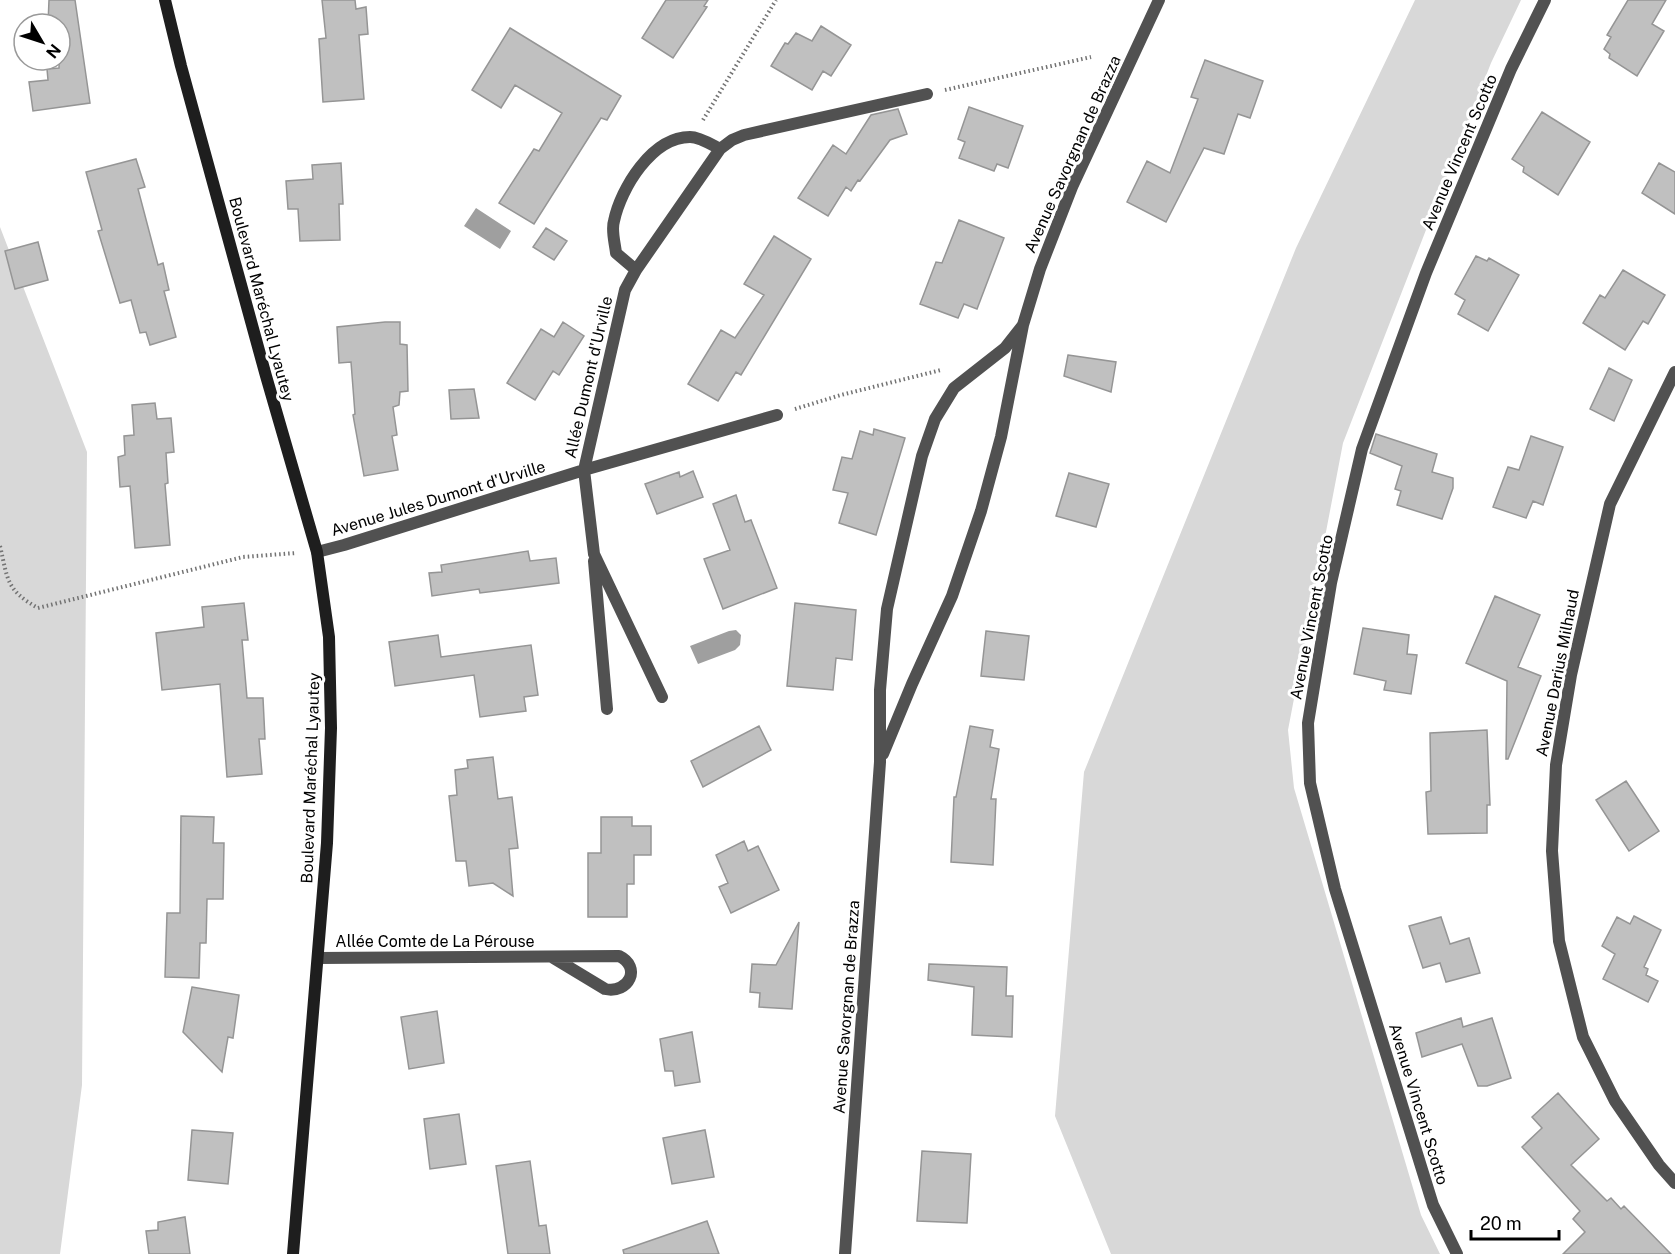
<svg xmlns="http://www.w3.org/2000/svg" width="1675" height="1254" viewBox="0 0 1675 1254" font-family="'Public Sans',sans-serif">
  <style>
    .green { fill: #d8d8d8 }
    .water { fill: #9f9f9f }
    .building { fill: #c0c0c0; stroke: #959595; stroke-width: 1.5 }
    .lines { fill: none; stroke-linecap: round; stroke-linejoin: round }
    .path { stroke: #737373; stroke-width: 4; stroke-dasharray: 1.5 3; stroke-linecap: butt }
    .street { stroke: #515151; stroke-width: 12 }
    .secondary { stroke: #1e1e1e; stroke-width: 12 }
    .labels { text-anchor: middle; stroke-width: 6; stroke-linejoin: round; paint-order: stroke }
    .street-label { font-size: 16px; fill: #000; stroke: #fff }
  </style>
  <rect width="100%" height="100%" fill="#fff"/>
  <path class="green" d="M1415 0H1521L1491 63 1343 443 1288 730 1294 788 1421 1215 1440 1254H1111L1055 1116 1084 772 1296 248Z
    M0 227 87 452 82 1085 60 1254H0Z"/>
  <path class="water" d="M476 208 511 231 500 249 464 226Z
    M736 630 741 635 740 645 735 650 698 664 690 646 729 631Z"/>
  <path class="building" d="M49 0H75L90 103 33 111 29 82 48 80 47 69 59 68 60 24H48Z
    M322 0H355L356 9 366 7 368 34 359 35 364 99 323 102 319 39 326 38Z
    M666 0H708L704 6 707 7 673 58 642 38Z
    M1628 0H1666L1652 24 1664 31 1637 76 1609 58 1610 54 1604 49 1611 37 1607 35Z
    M821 26 851 45 831 76 823 71 812 90 771 66 785 43 788 44 796 33 812 41Z
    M510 28 621 96 607 120 601 118 534 224 499 203 534 149 539 151 562 113 515 85 501 108 472 90Z
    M1205 60 1263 81 1250 118 1238 114 1224 154 1204 148 1166 222 1127 202 1147 161 1170 173 1198 99 1191 97Z
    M969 107 1023 126 1008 168 997 164 994 171 959 158 965 142 958 139Z
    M898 109 907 134 890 140 860 181 858 180 851 191 846 187 828 216 798 198 833 145 846 154 871 115Z
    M1542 112 1590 142 1558 195 1523 172 1524 167 1512 159Z
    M136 159 145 187 138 189 158 265 163 263 169 290 164 291 176 337 150 345 146 332 140 333 131 300 120 303 98 231 102 230 86 172Z
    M341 163 343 204H339L340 240 300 241 298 209H288L286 181 313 179 312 165Z
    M1659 163 1675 172V214L1642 193Z
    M959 220 1004 238 977 309 964 304 958 318 920 304 936 262 942 263Z
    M546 228 567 241 554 260 533 247Z
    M774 236 811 259 741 375 736 372 718 401 688 384 721 330 735 338 764 295 744 284Z
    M38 242 48 280 15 289 5 251Z
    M1476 256 1487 261 1489 258 1519 275 1488 331 1458 314 1465 300 1455 294Z
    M1623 270 1665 295 1648 324 1643 321 1625 350 1583 323 1600 295 1605 298Z
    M385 322H400V344L407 345 408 391 400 392 399 405 393 407 397 435 392 436 398 470 364 476 353 415 355 414 351 362 339 363 337 327Z
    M563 322 584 336 559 375 553 371 535 400 507 383 541 329 554 337Z
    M1068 355 1116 362 1111 392 1064 376Z
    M1609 368 1632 380 1614 421 1590 409Z
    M474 389 479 418 451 419 449 390Z
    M155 403 157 419 171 418 174 452 166 453 168 483 165 484 170 545 135 548 130 486 120 487 118 457 125 455 124 436 134 435 132 405Z
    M874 429 905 438 876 535 839 523 848 493 833 490 842 457 852 459 860 431 873 435Z
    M1376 434 1437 454 1432 472 1453 478V488L1442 519 1397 505 1401 491 1395 489 1402 466 1370 453Z
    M1531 436 1563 447 1543 505 1533 501 1526 518 1493 507 1508 467 1519 470Z
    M693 471 703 497 657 514 645 484 679 472 680 477Z
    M1069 473 1109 484 1096 527 1056 516Z
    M736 495 745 522 751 520 777 588 723 609 704 559 730 550 713 504Z
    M528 551 530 561 556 558 559 583 480 593 479 589 432 596 429 573 442 572 441 565Z
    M1495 596 1540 615 1518 667 1541 676 1508 759H1506L1507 681 1466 663Z
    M244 603 248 640H242L247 698H263L265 739H259L262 774 227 777 220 684 162 690 156 633 204 627 202 607Z
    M795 603 856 610 852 660 836 658 833 690 787 686Z
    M1363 628 1409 635 1407 654 1417 655 1411 694 1384 690 1386 681 1354 674Z
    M986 631 1029 636 1024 680 981 676Z
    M438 635 441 657 531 645 538 695 524 697 526 711 480 717 474 675 395 686 389 642Z
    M759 726 771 750 703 787 691 761Z
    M970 726 993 730 990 747 999 749 991 799H996L993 865 951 862 954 797H956Z
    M1487 730 1490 805H1487V833L1428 834 1426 792 1431 791 1430 733Z
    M493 757 498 799 512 797 518 848 509 849 513 896 493 883 469 886 466 861H456L449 796 457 795 455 770 468 768 467 760Z
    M1626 781 1659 831 1629 851 1596 800Z
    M181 816 214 817 213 843H224L223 899H207L206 943H200L199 978 165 977 167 913H180Z
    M601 817H632V826H651V855H634V884H627V917H588V853H601Z
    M744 841 748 851 758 846 779 890 731 913 719 887 728 883 716 855Z
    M1634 916 1661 930 1644 967 1648 969 1646 975 1658 981 1648 1002 1603 979 1615 954 1602 946 1617 917 1630 924Z
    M1441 917 1450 944 1469 938 1480 973 1446 982 1440 963 1423 968 1409 926Z
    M799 922 792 1009 759 1007 760 993 750 992 752 964 776 965Z
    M929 964 1007 967 1006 996H1013L1012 1037 972 1035 974 987 928 980Z
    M192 987 239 995 233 1038 228 1037 222 1072 183 1032Z
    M437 1011 444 1063 409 1069 401 1017Z
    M1461 1018 1463 1027 1492 1018 1511 1078 1487 1086H1478L1462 1044 1422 1057 1416 1033Z
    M692 1032 700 1082 675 1086 673 1071H665L660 1039Z
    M1558 1093 1599 1139 1571 1165 1607 1201 1611 1198 1621 1209 1624 1206 1671 1254H1563L1585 1232 1573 1219 1580 1211 1522 1147 1542 1128 1532 1117Z
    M459 1114 466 1164 430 1169 424 1119Z
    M192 1130 233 1133 228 1184 188 1180Z
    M705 1130 714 1177 672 1184 663 1138Z
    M922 1151 971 1154 967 1223 917 1221Z
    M530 1161 539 1226 546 1225 550 1254H508L496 1166Z
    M185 1217 190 1254H149L146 1231 158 1230V1222Z
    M707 1221 719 1254H624L623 1250Z"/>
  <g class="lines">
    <path class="path" d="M945 90 1091 57
      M703 120 776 0
      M795 409 841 395 941 370
      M0 546C8 580 6 590 38 608L243 557 296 553"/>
    <path class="street" d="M636 270 616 253C615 243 611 230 614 221 621 188 652 137 690 137 700 137 712 145 720 149
      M1675 372 1610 504 1571 675 1556 765 1552 851 1559 941 1583 1037 1615 1101 1659 1165 1675 1183
      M317 552 344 545 584 470 777 415
      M594 561 607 709
      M662 697 594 554 584 470 625 290 636 270 720 149 732 140 744 135 927 94
      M883 754 912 684 952 596 981 511 1001 437 1023 325 1040 269 1072 187 1159 0
      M318 958 619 956C642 967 629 994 605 989L552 957
      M845 1254 880 762V690L887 609 922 456 935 419 954 388 1005 348 1023 325
      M1457 1254 1433 1205 1335 889 1310 783 1308 723 1331 583 1362 449 1426 273 1511 69 1545 0"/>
    <path class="secondary" d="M165 0 181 66 266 376 317 552 329 637 331 728 327 843 293 1254"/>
  </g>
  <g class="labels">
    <g class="street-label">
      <text transform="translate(1459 152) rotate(-67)" y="6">Avenue Vincent Scotto</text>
      <text transform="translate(1072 154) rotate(-66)" y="6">Avenue Savorgnan de Brazza</text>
      <text transform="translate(262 299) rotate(75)" y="6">Boulevard Maréchal Lyautey</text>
      <text transform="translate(588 377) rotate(-77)" y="6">Allée Dumont d'Urville</text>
      <text transform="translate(438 498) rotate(-17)" y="6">Avenue Jules Dumont d'Urville</text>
      <text transform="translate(1311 617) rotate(-79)" y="6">Avenue Vincent Scotto</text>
      <text transform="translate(1557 673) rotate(-79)" y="6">Avenue Darius Milhaud</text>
      <text transform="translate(310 778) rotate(-88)" y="6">Boulevard Maréchal Lyautey</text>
      <text x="435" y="947">Allée Comte de La Pérouse</text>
      <text transform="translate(846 1007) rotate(-86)" y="6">Avenue Savorgnan de Brazza</text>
      <text transform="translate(1419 1104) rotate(73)" y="6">Avenue Vincent Scotto</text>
    </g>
  </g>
  <g transform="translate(42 42) rotate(129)"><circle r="28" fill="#ffffff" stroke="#999999" stroke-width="1.5"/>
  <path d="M0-4.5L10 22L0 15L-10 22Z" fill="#000000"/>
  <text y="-9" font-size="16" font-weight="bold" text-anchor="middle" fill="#000000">N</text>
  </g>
  <path d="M1471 1230v9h88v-9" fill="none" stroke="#000000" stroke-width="3"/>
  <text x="1480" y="1230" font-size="18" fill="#000000" stroke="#ffffff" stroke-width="4.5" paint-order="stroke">20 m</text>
</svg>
